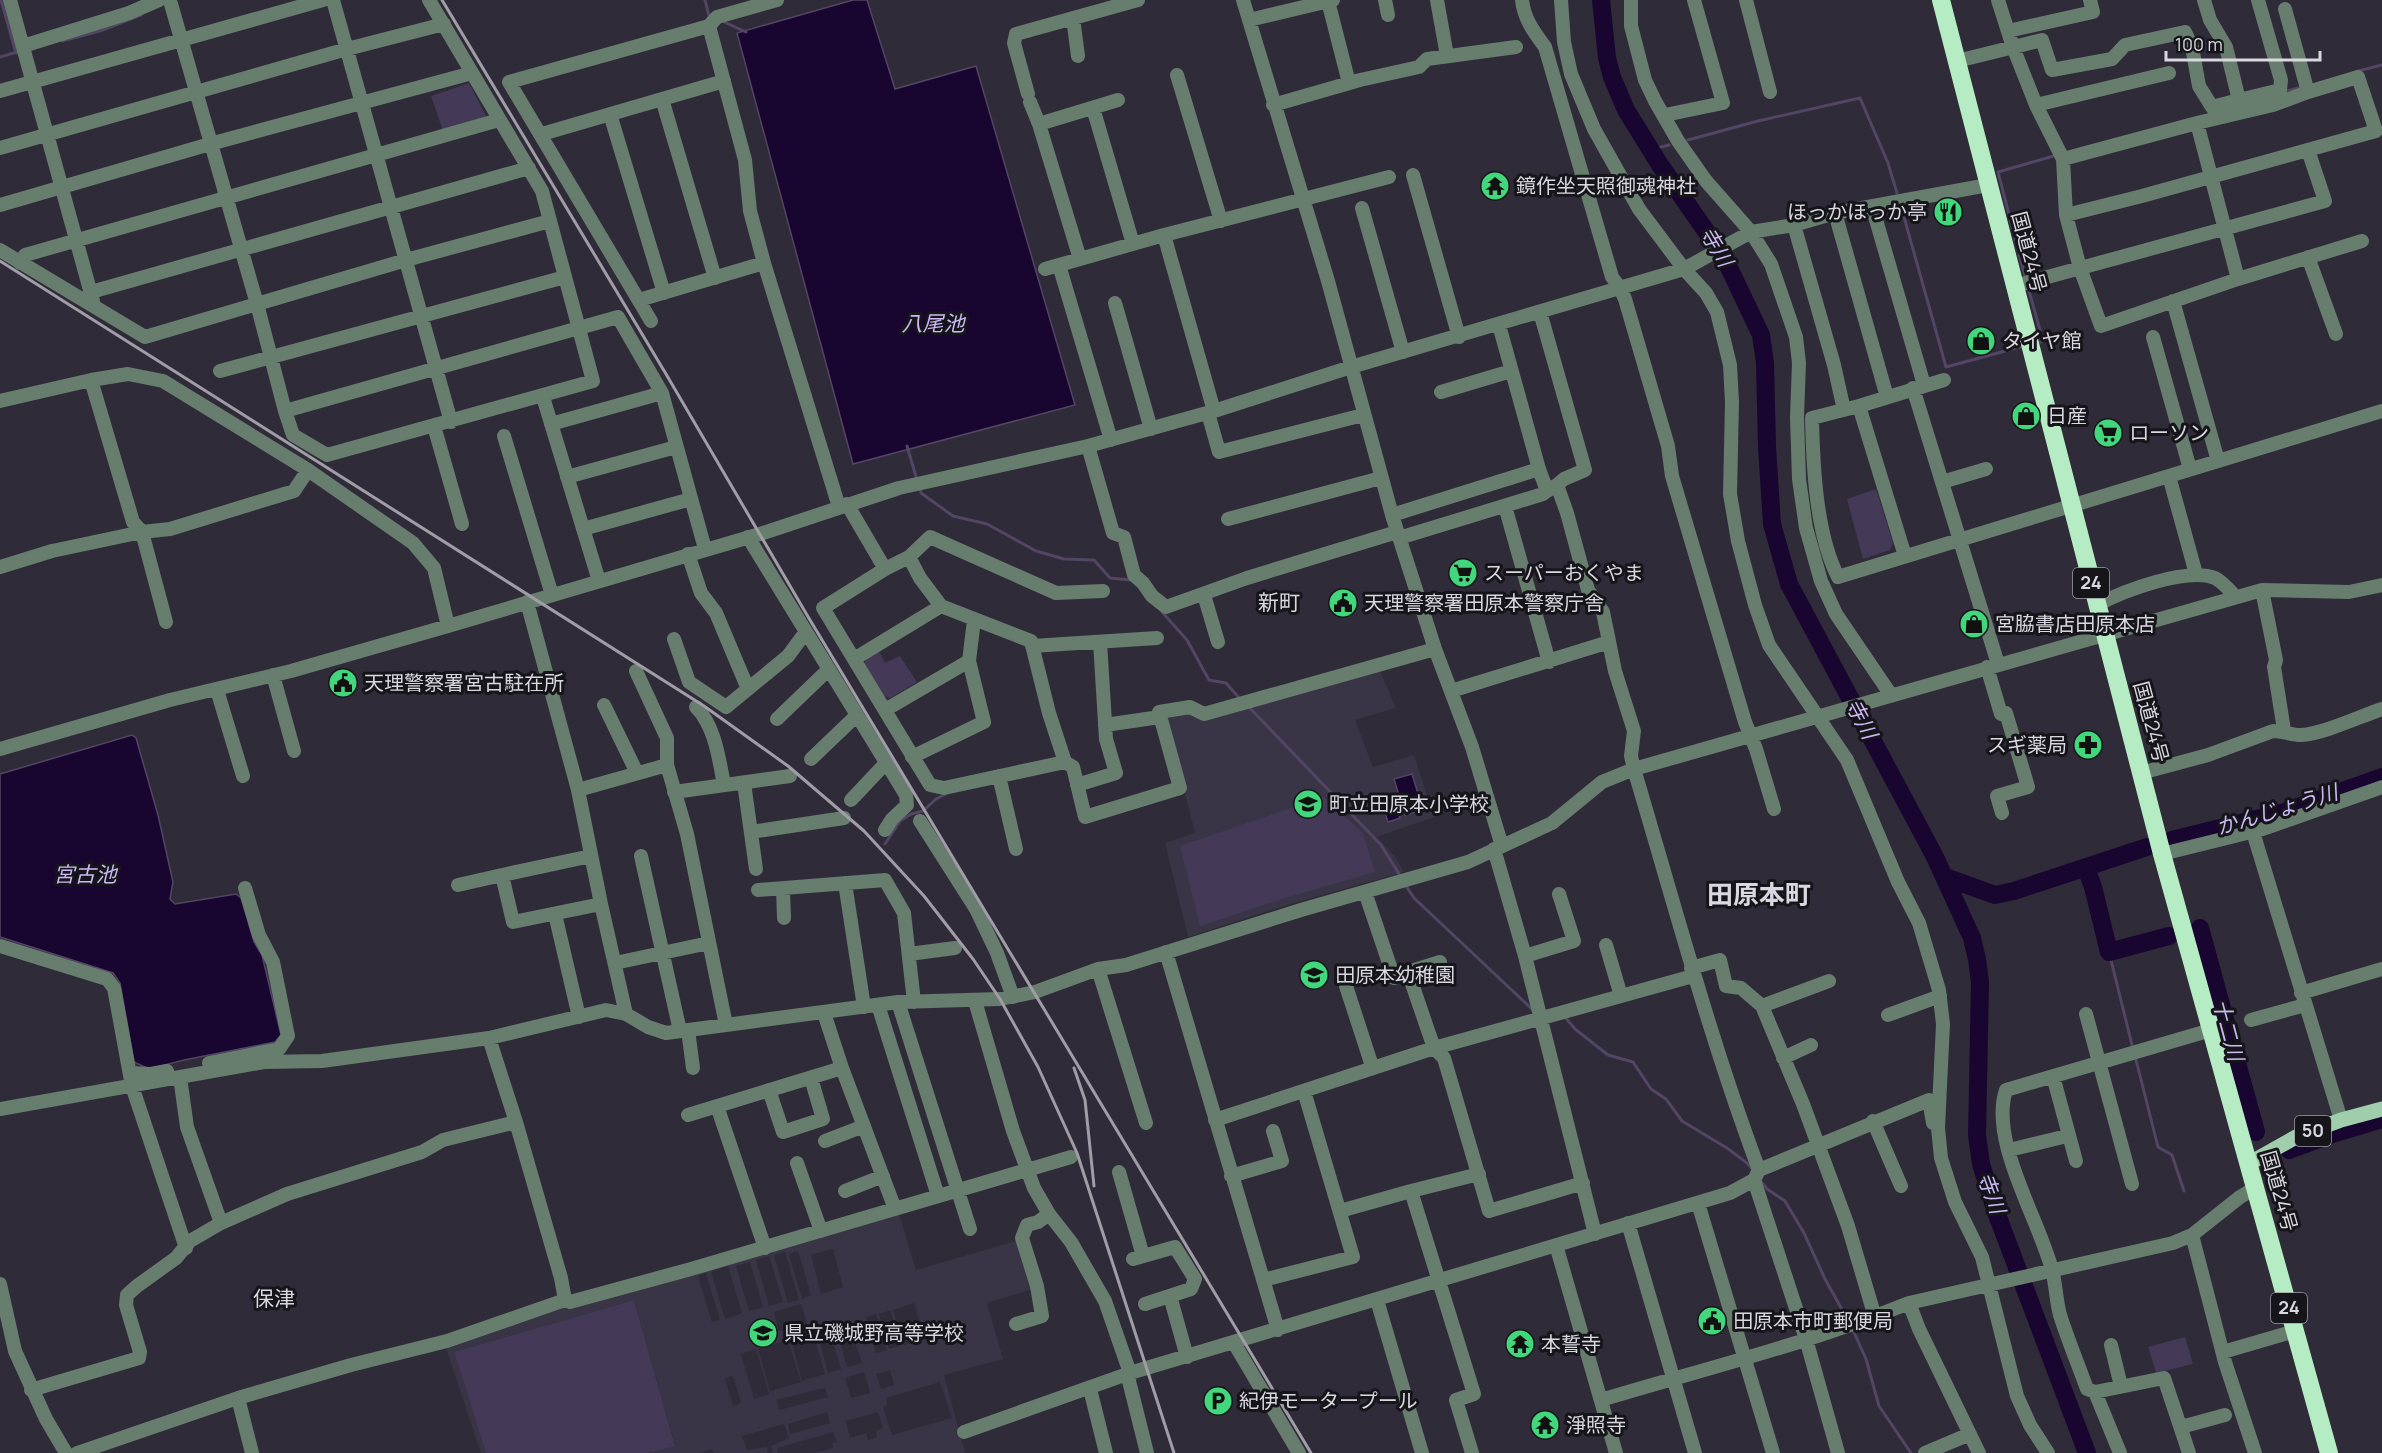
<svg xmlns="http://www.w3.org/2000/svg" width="2382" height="1453" viewBox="0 0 2382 1453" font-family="Manrope,'Noto Sans JP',sans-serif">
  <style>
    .built { fill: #393446; fill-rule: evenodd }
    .green { fill: #443a57 }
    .water { fill: #190630; stroke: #534564; stroke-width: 1.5 }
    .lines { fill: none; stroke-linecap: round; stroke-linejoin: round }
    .stream { stroke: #534564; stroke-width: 3 }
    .river { stroke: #190630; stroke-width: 18 }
    .minor { stroke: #677d6d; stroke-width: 14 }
    .major { stroke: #a0cdab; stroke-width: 15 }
    .highway { stroke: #b6ecc3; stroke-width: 18 }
    .rail { stroke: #a09da7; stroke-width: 3 }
    .labels { text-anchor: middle; stroke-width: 6; stroke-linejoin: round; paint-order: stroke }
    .shield { fill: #16151a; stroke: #9e9da4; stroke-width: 1.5 }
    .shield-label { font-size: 18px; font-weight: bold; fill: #d9d7df }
    .poi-label { font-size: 20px; fill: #d9d7df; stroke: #16151a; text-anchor: start }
    .street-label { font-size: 20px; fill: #d9d7df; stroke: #16151a }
    .water-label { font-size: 21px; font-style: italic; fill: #cbb8f5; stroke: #16151a }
    .neighbourhood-label { font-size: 21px; fill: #d9d7df; stroke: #16151a }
    .district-label { font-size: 26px; font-weight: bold; fill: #d9d7df; stroke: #16151a }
  </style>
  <rect width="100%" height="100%" fill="#2f2b38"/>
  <path class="built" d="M1379 669 1396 708 1355 720 1373 767 1414 755 1434 817 1377 837 1396 858 1404 872 1287 905 1188 937 1165 843 1195 833 1165 717Z
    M899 1214 916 1270 1019 1240 1033 1289 987 1303 1003 1359 944 1375 965 1453H814L833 1448 832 1443 837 1442 833 1432 777 1448 778 1453H773L771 1446 789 1438 784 1424 742 1436 747 1450 767 1447 768 1453H714L712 1449 699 1453H648L675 1445 634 1300 454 1352 486 1453H481L445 1345 567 1305ZM833 1249 843 1287 821 1294 811 1255ZM798 1251 811 1295 802 1299 789 1254ZM785 1252 799 1300 788 1303 774 1255ZM769 1256 783 1302 769 1306 756 1260ZM750 1262 763 1307 749 1311 736 1266ZM728 1266 742 1313 725 1319 711 1272ZM706 1273 720 1320 712 1322 698 1276ZM914 1303 925 1339 904 1345 893 1310ZM801 1304 807 1323 779 1331 774 1312ZM890 1310 901 1345 889 1349 879 1314ZM876 1314 886 1350 876 1353 866 1317ZM848 1323 862 1363 847 1367 836 1327ZM829 1328 841 1369 828 1373 817 1332ZM813 1333 825 1374 802 1381 791 1339ZM788 1340 801 1382 770 1391 758 1349ZM756 1349 769 1394 754 1399 741 1354ZM890 1370 894 1385 881 1389 876 1374ZM864 1372 870 1393 851 1398 845 1378ZM733 1376 741 1403 733 1406 725 1378ZM940 1382 952 1418 892 1435 883 1407 887 1406 886 1398ZM825 1388 828 1397 779 1410 777 1400ZM827 1412 830 1423 790 1434 788 1424ZM878 1412 883 1428 876 1431 877 1437 868 1440 866 1433 850 1438 846 1421Z"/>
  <path class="green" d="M469 83 487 118 443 131 431 96Z
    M1876 489 1893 543 1890 550 1863 559 1847 499Z
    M879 651 885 663 900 656 917 682 890 698 882 695 864 665 866 658Z
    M1323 797 1363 833 1375 872 1285 898 1200 926 1180 846Z
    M634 1300 675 1446 648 1453H486L454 1352Z
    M2185 1337 2193 1364 2156 1373 2148 1347Z"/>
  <path class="water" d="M853 0H867L895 89 976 66 1075 405 853 464 737 33Z
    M132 735 136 738 158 815 173 882 170 899 175 904 236 894 241 898 254 942 262 955 281 1035 275 1042 184 1060 149 1069 134 1062 120 983 113 973 0 937V774Z
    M1412 774 1423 810 1405 815 1394 779Z
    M1394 800 1400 818 1388 822 1382 804Z"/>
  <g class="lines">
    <path class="stream" d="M1 0 16 53
      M705 0 709 16 713 17
      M722 21 746 32
      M62 41 100 31 141 15
      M0 57 20 51
      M2358 71 2382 65
      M2283 92 2302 87
      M1688 140 1758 121 1860 98 1888 163 1897 193
      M1650 150 1669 145
      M1902 210 1946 367 2020 347
      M2026 280 1998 172 2057 155
      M2028 287 2043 341 2040 342
      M907 446 917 480
      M920 489 921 493 953 516 987 524 1036 551 1064 559 1094 560 1110 578 1131 580
      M1162 612 1187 640 1209 680 1226 683 1241 700
      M1248 706 1381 845 1401 877
      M885 844 900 821 911 814 923 811 936 799 946 794
      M1406 886 1414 898 1534 1011
      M2109 952 2133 1049
      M1564 1016 1575 1029 1608 1055 1633 1062 1651 1089 1666 1099 1682 1121 1727 1148 1747 1163 1753 1170
      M2135 1056 2158 1147 2172 1155 2184 1191
      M1760 1180 1767 1189 1785 1201 1804 1233 1825 1279 1849 1322
      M1852 1328 1866 1359 1879 1406 1911 1453"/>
    <path class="river" d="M1601 0 1607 58 1612 77 1626 110 1660 165 1724 257 1761 335 1765 363 1767 447 1772 524 1789 584 1935 857 1972 938 1977 959 1980 982 1977 1135 1981 1164 1996 1212 2087 1453
      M2172 840 2285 812 2382 777
      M2086 868 2093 887 2109 952 2169 936
      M1945 877 1995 895 2014 891 2147 847
      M2200 928 2256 1132
      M2289 1150 2335 1133 2382 1119"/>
    <path class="minor" d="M10 0 93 301
      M333 0 451 422
      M777 0 717 17 709 26 745 160 750 211 764 263 839 507
      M1243 0 1328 281 1392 515 1435 649 1472 747 1502 846
      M1385 0 1388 15
      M1437 0 1447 56
      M1522 0C1524 19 1534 32 1545 47L1612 277 1620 288 1625 299 1668 446 1672 476 1745 722 1756 749 1774 809
      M1561 0 1564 42 1571 74 1594 129 1639 209 1684 269 1706 293 1717 312 1730 365 1732 402 1730 494 1738 541 1755 605 1769 645 1847 760 1898 882 1919 923 1939 990 1943 1024 1938 1128 1941 1158 1955 1202 1982 1257 2017 1396 2030 1425 2048 1453
      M1631 0V26L1645 80 1655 101 1678 141 1706 181 1751 232 1771 264 1796 337 1799 363 1797 417 1799 479 1806 528 1821 581 1836 614 1891 695
      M1746 0 1770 92
      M1998 0 2013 47 2036 105 2063 159 2066 215 2080 268 2101 326 2238 279 2362 241
      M2204 0 2210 20 2226 47 2239 100 2280 90 2281 80 2258 0
      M1328 1 1349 83
      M171 4 257 304 285 411 293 435 327 455 593 381 542 191 429 0
      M2285 9 2308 92
      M1073 18 1078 56
      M1249 20 1333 0
      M2008 31 2093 12 2090 0
      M23 46 129 13 159 0
      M1957 61 2042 40 2052 70 2112 59 2125 45 2185 32 2192 47 2199 86 2212 107 2239 100
      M1177 75 1221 221
      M0 91 323 0
      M1028 94 1014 43 1016 34 1138 0
      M662 99 715 278
      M1030 102 1039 124 1080 259
      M1273 105 1360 80 1419 67 1427 59 1516 47
      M2036 105 2169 73
      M1093 108 1133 244
      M610 114 664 293
      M1665 115 1723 103 1694 0
      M2197 123 2238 279
      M1039 124 1118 100
      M542 134 724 81
      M0 148 347 49 444 24
      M2063 159 2197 123 2273 105 2308 92 2358 77 2376 131 2142 196 2066 215
      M1413 175 1459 337
      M0 205 210 144 472 73
      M1872 206 1924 385
      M1362 208 1403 352
      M1835 213 1887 397
      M1794 225 1834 365 1844 410
      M1164 235 1214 411
      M0 250 145 337 406 260 550 221
      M2308 257 2336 334
      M20 263 25 255 499 120
      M1059 265 1111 440
      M1045 269 1164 235 1389 177
      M2015 286 2325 201 2308 150
      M91 292 529 168
      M639 300 764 263
      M2173 301 2218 461
      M1115 303 1151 429
      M1540 312 1585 470 1564 479 1557 485
      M651 321 509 82 709 26
      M1499 325 1539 469 1547 491 1557 485 1567 513 1588 590 1603 612 1615 671 1634 731 1631 756 1634 769C1674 903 1710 1039 1759 1170
      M2153 337 2190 469
      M220 371 565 277
      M91 380 133 522 142 532 166 622
      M1944 380 1859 406 1812 418C1813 466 1816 534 1838 577L2382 411
      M1913 388 1998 664
      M1441 392 1511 371
      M543 397 599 581
      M0 401 91 380 128 374 163 381 308 470 413 543 434 568 448 626
      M1859 406 1905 556
      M285 411 618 317 662 393 705 549
      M1208 413 1219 452 1363 415
      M551 424 662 393
      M434 426 462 524
      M504 436 552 595
      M1088 446 1113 533 1124 537 1134 575 1143 583 1152 596 1166 607 1247 578 1397 532
      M2169 476 2196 574
      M567 477 676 447
      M1942 482 1986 469
      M847 504 885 569 909 557 920 578 941 606 1031 641 1049 713 1065 762 1073 767 1085 817 1180 788 1159 712 1190 707 1204 714 1435 649
      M1505 506 1549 662
      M1392 515 1539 469
      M1228 519 1381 478
      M583 529 691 499
      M748 537 906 795 907 805 892 819 885 830
      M1399 538 1543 494 1547 491
      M688 554 701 593 716 613 748 689
      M909 557 930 537 1056 593 1103 591
      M0 567 52 551 142 532 170 529 294 491 308 470
      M885 569 823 608 930 785 944 788 1065 762
      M2262 590 2276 660 2274 667 2284 730
      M1204 595 1218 642
      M527 602 578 790 601 904 626 1014
      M2097 605C2123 591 2186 567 2215 578 2223 582 2230 591 2236 597
      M674 639 689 682 726 707 788 656 805 633
      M1032 646 1157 638
      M854 659 941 606
      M1987 667 2001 714 2006 713 2028 787 1997 796 2002 813
      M636 671 667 738V765L687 834 726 1025
      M273 675 294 751
      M217 690 243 776
      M1451 691 1609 642
      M604 705 637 773
      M696 707C715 726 719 759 724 785
      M885 710 969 661 974 620
      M777 719 829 669
      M1105 725 1160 717
      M0 749 170 700 291 671 448 626 760 534 899 488 1088 446 1214 411 1351 367 1684 269 1751 232 1794 225 1835 213 1988 185
      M912 757 984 722 969 661
      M811 759 857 715
      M2141 773 2208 755 2273 731C2282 731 2292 735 2301 735 2323 734 2361 716 2382 709
      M999 776 1016 849
      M744 783 756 869
      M1077 785 1116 773 1106 739 1100 642
      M578 790 667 765
      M674 792 790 776
      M851 800 885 764
      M920 821 976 909 997 953 1013 997
      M751 832 844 818
      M2253 832 2341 1120
      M1494 849 1525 956 1595 1234
      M2162 854 2263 829 2382 787
      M591 856 502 875 513 922 601 904
      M641 856 680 1031
      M845 883 864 1007
      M458 885 502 875
      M783 889 784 918
      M758 890 885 880 904 913 914 1002
      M1365 892 1394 978 1408 972 1434 1048 1444 1058 1489 1211 1583 1183
      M555 914 579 1017
      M1606 945 1621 996
      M0 946 107 979 114 988 132 1086 186 1248
      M1166 952 1278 1330
      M909 954 955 948
      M1525 956 1574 941 1559 894
      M615 963 709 943
      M1691 968 1720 960 1726 986 1741 988 1762 1006 1803 1104 1848 1226 1875 1317
      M1098 969 1146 1123
      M1408 972 1440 962
      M1346 986 1372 1066
      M2301 993 2382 969
      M975 1001 1013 1131 1034 1188 1049 1214 1071 1242 1105 1301 1130 1373 1129 1381 1147 1453
      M898 1002 970 1229
      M878 1005 938 1196
      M1762 1006 1829 981
      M824 1013 842 1068 895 1209
      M2086 1014 2132 1184
      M1888 1015 1940 996
      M2251 1020 2305 1005
      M688 1030 693 1068
      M489 1038 516 1122 561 1278 565 1300
      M1783 1058 1811 1045
      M209 1063 279 1049 288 1036 273 962 259 935 245 888
      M130 1073 151 1074 167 1071
      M2053 1076 2076 1161
      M180 1077 187 1127 221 1223
      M769 1090 783 1132 823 1119 811 1078
      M717 1106 765 1248
      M0 1109 264 1062 322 1061 489 1038 606 1010 626 1014 648 1027 666 1033 898 1002 1000 999 1035 992 1098 969 1126 965 1301 910 1468 862 1552 823 1602 782 1634 769 2262 590 2349 592 2382 585
      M688 1115 842 1068
      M1215 1120 1434 1048 1693 976
      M1873 1121 1901 1186
      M825 1141 864 1126
      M2009 1150 2067 1136
      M797 1163 821 1231
      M1119 1172 1143 1256
      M1231 1176 1282 1161 1273 1131
      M1754 1180 1806 1339 1838 1453
      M845 1191 883 1176
      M1698 1203 1773 1453
      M1340 1211 1411 1191
      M1628 1223 1695 1453
      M2192 1235 2225 1362 2255 1453
      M1556 1245 1616 1453
      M1133 1259 1175 1247 1195 1279 1191 1289 1145 1304
      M1263 1280 1353 1257 1304 1091
      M0 1284 15 1351 46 1419 66 1453
      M1170 1296 1187 1357
      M1377 1300 1422 1453
      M1909 1303 1919 1329 1979 1453
      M1016 1324 1042 1316 1037 1286 1022 1238 1027 1225 1038 1222 1049 1214
      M1234 1343 1299 1453
      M2111 1345 2121 1386
      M2223 1352 2295 1331
      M1090 1389 1106 1453
      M31 1390 139 1358 140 1352 126 1305 127 1295 137 1286 176 1258 190 1241 221 1223 287 1194 422 1152 443 1140 516 1122
      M2095 1392 2087 1389C2078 1364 2068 1340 2060 1315 2056 1300 2056 1285 2052 1270 2039 1219 1989 1141 2006 1090L2211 1030
      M238 1398 252 1453
      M1601 1400C1704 1369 1810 1343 1909 1303L2173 1243 2192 1235 2240 1197 2255 1188
      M2181 1427 2225 1415
      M964 1432 1130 1373 1730 1193 1754 1180 1759 1170 1929 1100 1933 1123
      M77 1453 238 1398 351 1365 447 1341 565 1300 570 1302 691 1269 1071 1157
      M1472 1453 1456 1400 1474 1394 1411 1191 1479 1174
      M1925 1453 1970 1434
      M2120 1453 2095 1392 2164 1378 2189 1453"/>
    <path class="major" d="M2248 1164 2296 1137 2341 1120 2382 1109"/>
    <path class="highway" d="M1941 0 2162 854 2329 1453"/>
    <path class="rail" d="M442 0 666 374 807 615 1311 1453
      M0 261 704 706 788 766 864 831 924 896 973 959 1000 999 1038 1067 1077 1153 1174 1453
      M1074 1068 1085 1100 1094 1186"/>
  </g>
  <defs>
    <g id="temple-disc" transform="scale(1.5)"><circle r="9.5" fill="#42d77c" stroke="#16151a"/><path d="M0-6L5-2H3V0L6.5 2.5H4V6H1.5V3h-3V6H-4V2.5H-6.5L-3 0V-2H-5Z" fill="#111"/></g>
    <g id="restaurant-disc" transform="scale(1.5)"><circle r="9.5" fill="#42d77c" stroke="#16151a"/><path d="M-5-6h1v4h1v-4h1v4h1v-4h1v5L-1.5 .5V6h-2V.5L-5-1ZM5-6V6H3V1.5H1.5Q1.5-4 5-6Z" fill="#111"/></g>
    <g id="shop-disc" transform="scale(1.5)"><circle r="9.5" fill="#42d77c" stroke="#16151a"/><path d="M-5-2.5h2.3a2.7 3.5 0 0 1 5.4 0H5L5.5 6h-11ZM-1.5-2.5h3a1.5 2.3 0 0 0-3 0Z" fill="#111"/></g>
    <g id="supermarket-disc" transform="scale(1.5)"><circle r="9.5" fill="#42d77c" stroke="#16151a"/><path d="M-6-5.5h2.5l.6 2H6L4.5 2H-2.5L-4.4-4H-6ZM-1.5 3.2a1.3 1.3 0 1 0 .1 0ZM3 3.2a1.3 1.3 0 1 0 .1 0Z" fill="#111"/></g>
    <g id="civic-disc" transform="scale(1.5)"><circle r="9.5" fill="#42d77c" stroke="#16151a"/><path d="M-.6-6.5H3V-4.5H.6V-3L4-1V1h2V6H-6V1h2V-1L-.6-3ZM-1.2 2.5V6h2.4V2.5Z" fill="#111"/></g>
    <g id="pharmacy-disc" transform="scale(1.5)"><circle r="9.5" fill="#42d77c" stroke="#16151a"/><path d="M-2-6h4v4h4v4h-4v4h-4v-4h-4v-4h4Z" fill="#111"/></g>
    <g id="school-disc" transform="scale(1.5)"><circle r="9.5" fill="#42d77c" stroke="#16151a"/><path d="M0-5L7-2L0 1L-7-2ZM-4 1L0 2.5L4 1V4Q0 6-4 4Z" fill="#111"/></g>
    <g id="parking-disc" transform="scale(1.5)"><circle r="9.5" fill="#42d77c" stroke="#16151a"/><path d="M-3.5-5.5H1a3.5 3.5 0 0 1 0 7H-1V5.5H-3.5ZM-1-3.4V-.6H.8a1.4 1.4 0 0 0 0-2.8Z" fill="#111"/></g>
  </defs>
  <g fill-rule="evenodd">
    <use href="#temple-disc" x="1495" y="186"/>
    <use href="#restaurant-disc" x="1948" y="212"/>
    <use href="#shop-disc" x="1981" y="341"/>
    <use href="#shop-disc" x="2026" y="416"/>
    <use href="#supermarket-disc" x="2108" y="433"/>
    <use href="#supermarket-disc" x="1463" y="573"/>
    <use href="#civic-disc" x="1343" y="603"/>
    <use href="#shop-disc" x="1974" y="624"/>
    <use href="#civic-disc" x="343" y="683"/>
    <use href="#pharmacy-disc" x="2088" y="745"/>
    <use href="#school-disc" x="1308" y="804"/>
    <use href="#school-disc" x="1314" y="975"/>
    <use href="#civic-disc" x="1712" y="1321"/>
    <use href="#school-disc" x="763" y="1333"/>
    <use href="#temple-disc" x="1520" y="1344"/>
    <use href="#parking-disc" x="1218" y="1401"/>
    <use href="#temple-disc" x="1545" y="1425"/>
  </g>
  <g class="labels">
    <g class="shield">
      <rect x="2073" y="568" width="36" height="30" rx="4.5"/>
      <rect x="2295" y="1116" width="36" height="30" rx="4.5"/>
      <rect x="2271" y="1293" width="36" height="30" rx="4.5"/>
    </g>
    <g class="shield-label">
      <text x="2091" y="589">24</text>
      <text x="2313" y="1137">50</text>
      <text x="2289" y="1314">24</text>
    </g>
    <g class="poi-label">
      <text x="1516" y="193">鏡作坐天照御魂神社</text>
      <text x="1927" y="219" text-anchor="end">ほっかほっか亭</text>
      <text x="2002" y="348">タイヤ館</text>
      <text x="2047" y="423">日産</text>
      <text x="2129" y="440">ローソン</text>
      <text x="1484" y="580">スーパーおくやま</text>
      <text x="1364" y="610">天理警察署田原本警察庁舎</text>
      <text x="1995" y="631">宮脇書店田原本店</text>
      <text x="364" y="690">天理警察署宮古駐在所</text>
      <text x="2067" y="752" text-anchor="end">スギ薬局</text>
      <text x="1329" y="811">町立田原本小学校</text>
      <text x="1335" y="982">田原本幼稚園</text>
      <text x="1733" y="1328">田原本市町郵便局</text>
      <text x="784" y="1340">県立磯城野高等学校</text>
      <text x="1541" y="1351">本誓寺</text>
      <text x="1239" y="1408">紀伊モータープール</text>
      <text x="1566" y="1432">淨照寺</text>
    </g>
    <g class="street-label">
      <text transform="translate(2029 252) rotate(75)" y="7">国道24号</text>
      <text transform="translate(2151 722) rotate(75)" y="7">国道24号</text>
      <text transform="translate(2279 1191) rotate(74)" y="7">国道24号</text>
    </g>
    <g class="water-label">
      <text transform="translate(1716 247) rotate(59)" y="7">寺川</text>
      <text x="933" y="331">八尾池</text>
      <text transform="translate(1861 719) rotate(62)" y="7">寺川</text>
      <text transform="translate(2277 810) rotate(-17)" y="7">かんじょう川</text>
      <text x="85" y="882">宮古池</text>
      <text transform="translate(2228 1030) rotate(75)" y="7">十二川</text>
      <text transform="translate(1991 1193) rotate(70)" y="7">寺川</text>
    </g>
    <g class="neighbourhood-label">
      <text x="1279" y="610">新町</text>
      <text x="274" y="1306">保津</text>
    </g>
    <g class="district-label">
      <text x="1759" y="904">田原本町</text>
    </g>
  </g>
  <path d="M2166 51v9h154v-9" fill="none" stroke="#d9d7df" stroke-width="3"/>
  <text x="2175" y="51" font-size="18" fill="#d9d7df" stroke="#16151a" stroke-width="4.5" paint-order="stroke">100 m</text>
</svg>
